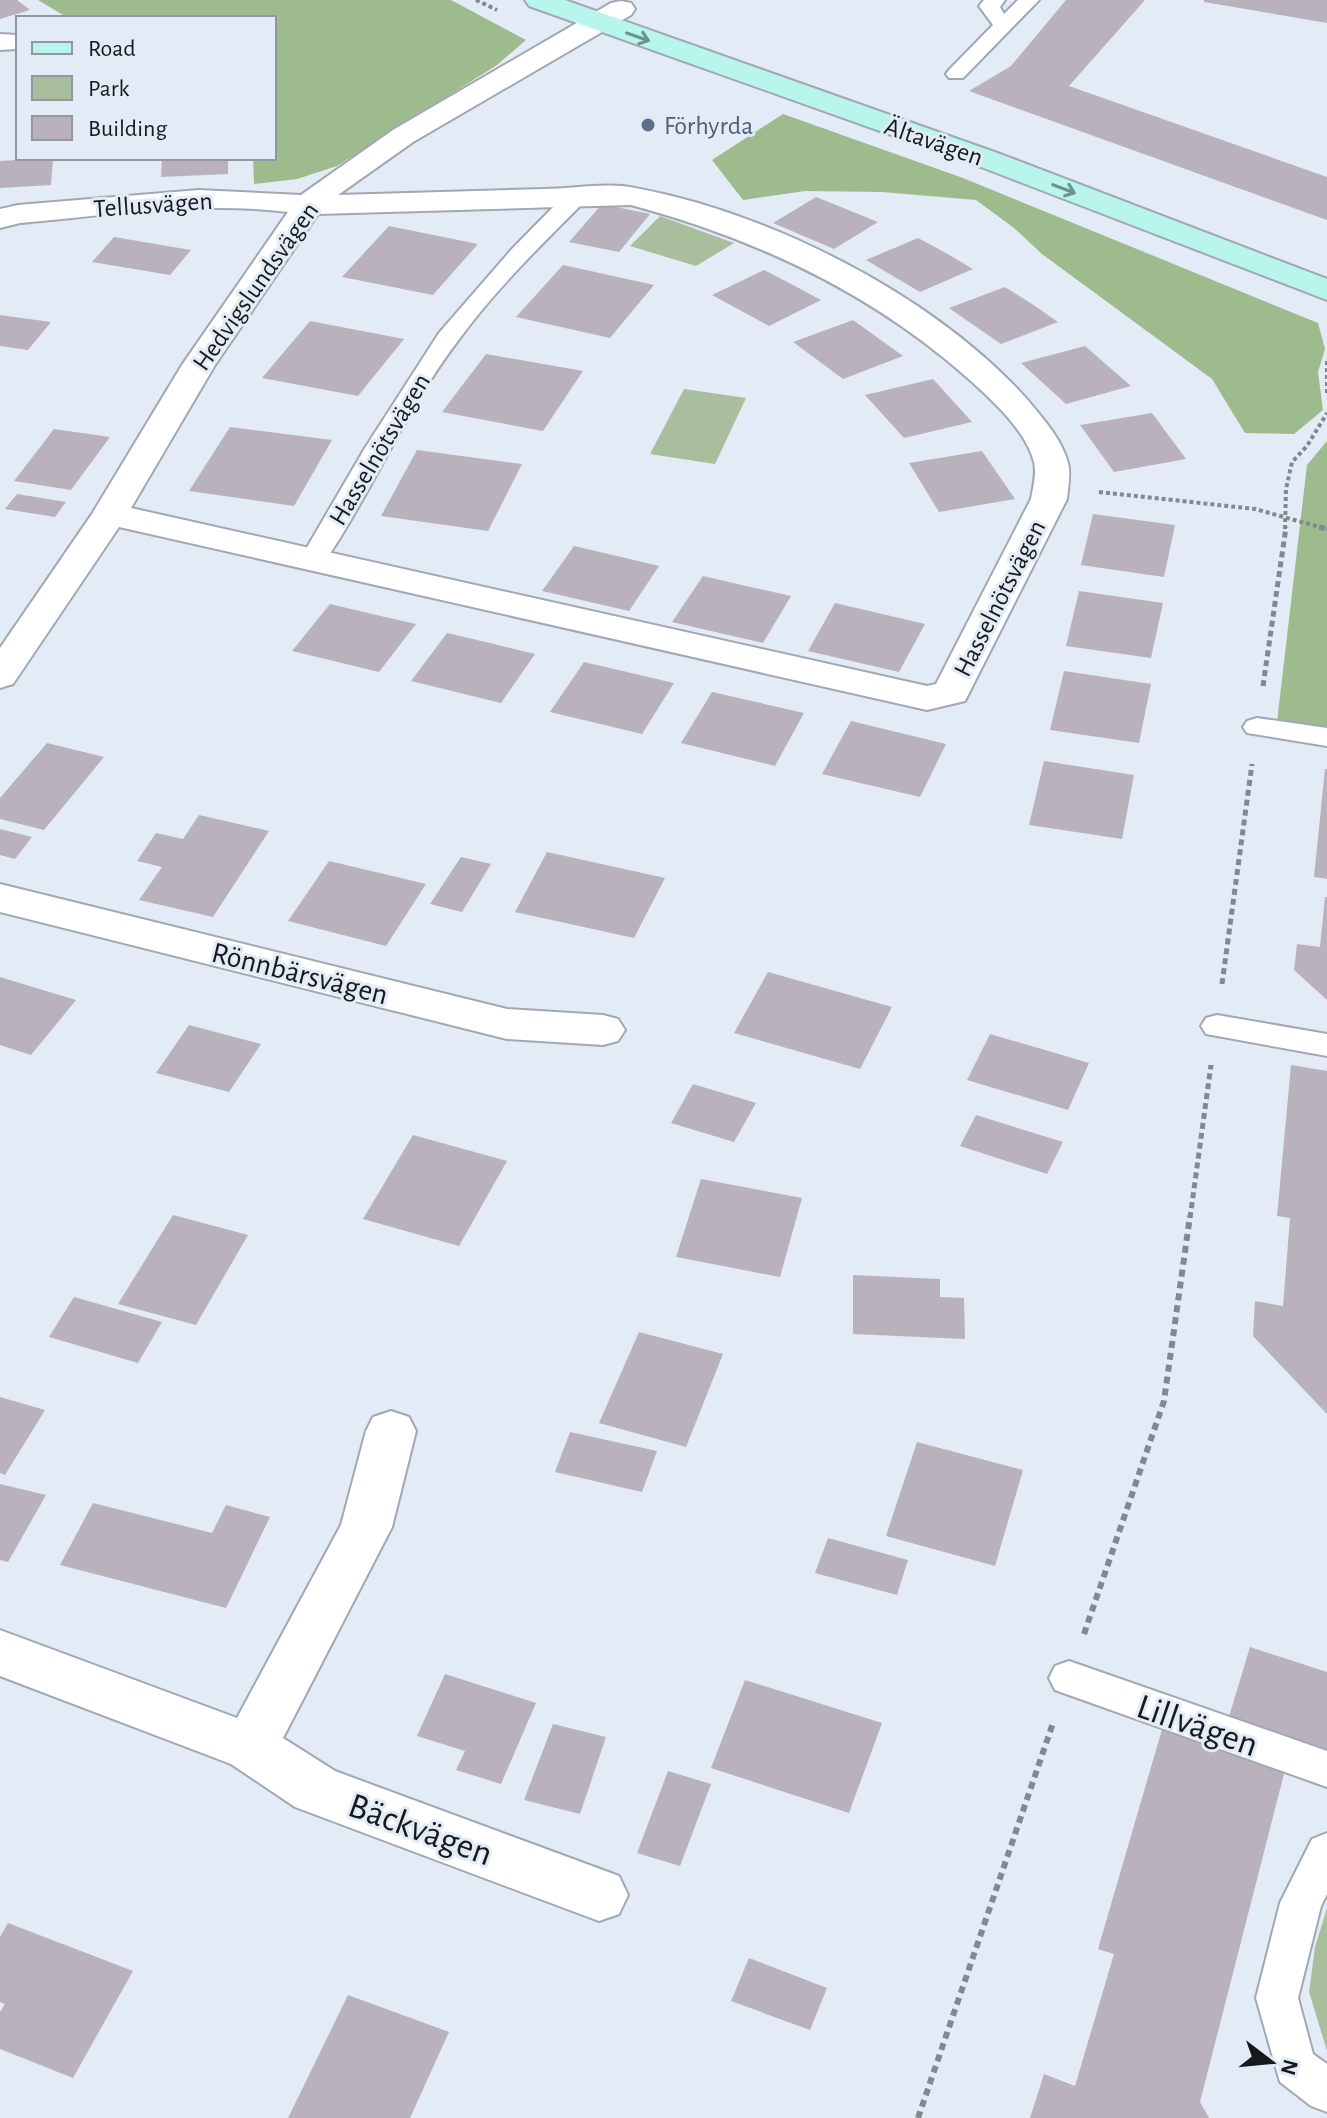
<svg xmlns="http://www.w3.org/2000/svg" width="1327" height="2118" viewBox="0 0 1327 2118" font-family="'Alegreya Sans',sans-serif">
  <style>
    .green { fill: #a9be9d }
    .forest { fill: #9ebb8e }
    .building { fill: #b9b2bc }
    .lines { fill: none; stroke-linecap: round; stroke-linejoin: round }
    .service-casing { stroke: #a1a8b3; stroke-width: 4 }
    .minor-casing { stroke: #a1a8b3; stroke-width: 4 }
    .secondary-casing { stroke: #a1a8b3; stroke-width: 4 }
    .path-far2 { stroke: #82888f; stroke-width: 4; stroke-dasharray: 4 3; stroke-linecap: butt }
    .path-far1 { stroke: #82888f; stroke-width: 5; stroke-dasharray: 6 4; stroke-linecap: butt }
    .path { stroke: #82888f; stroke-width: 6; stroke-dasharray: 7 5; stroke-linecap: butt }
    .service { fill: #fff; fill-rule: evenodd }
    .minor { fill: #fff; fill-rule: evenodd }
    .secondary { fill: #b8f5ec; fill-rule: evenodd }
    .oneway { stroke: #70928f }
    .service-dot { fill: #5c6f8a; stroke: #e3ebf6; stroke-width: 3 }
    .labels { text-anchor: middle; stroke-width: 6; stroke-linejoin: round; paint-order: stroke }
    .far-service-label { font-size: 26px; fill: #4e5e75; stroke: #e3ebf6; text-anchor: start }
    .far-street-label { font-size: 26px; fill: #171a1d; stroke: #e3ebf6 }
    .street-label { font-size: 30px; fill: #171a1d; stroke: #e3ebf6 }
    .near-street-label { font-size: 36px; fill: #171a1d; stroke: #e3ebf6 }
  </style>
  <rect width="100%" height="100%" fill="#e3ebf6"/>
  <path class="green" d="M660 216 734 243 696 266 630 246Z
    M684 389 746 398 715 464 650 454Z
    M1327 1908V2051L1309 1992 1315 1947Z"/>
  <path class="forest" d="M38 0H451L526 40 497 65 337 166 297 179 254 184 253 158H274V18H68Z
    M783 114 963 178 1318 323 1325 349 1318 372 1323 410 1294 434 1245 433 1212 379 1042 254 1014 228 976 200 882 192 805 191 743 200 712 160Z
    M1327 441V730L1277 722 1307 465Z"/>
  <path class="building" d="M0 0H17L30 10 0 19Z
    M1066 0H1145L1069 86 1327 177V220L969 91 1011 66Z
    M1204 0H1327V23L1204 2Z
    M53 158 51 185 0 188V161Z
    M162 158H228V174L161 177Z
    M816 197 846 209 878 222 834 249 773 223Z
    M602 204 650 214 619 252 569 242Z
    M389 226 478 244 433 295 342 277Z
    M114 237 191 250 170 275 92 262Z
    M918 238 946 253 973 269 920 292 866 260Z
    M563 265 654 285 610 338 516 317Z
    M764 270 793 285 821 300 769 326 712 295Z
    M1005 287 1032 304 1058 322 1001 344 949 308Z
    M0 315 51 322 28 350 0 346Z
    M853 320 903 356 843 379 793 342Z
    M310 321 404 339 358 396 262 378Z
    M1085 346 1131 386 1066 404 1021 363Z
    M486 354 583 371 543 431 442 412Z
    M933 379 972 422 904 438 865 395Z
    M1152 413 1186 459 1114 472 1080 425Z
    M230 427 332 440 294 506 189 491Z
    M54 429 110 437 71 490 14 481Z
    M417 450 522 464 488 531 381 516Z
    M982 451 1015 499 939 512 909 463Z
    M17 494 66 502 55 517 5 509Z
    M1093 514 1175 525 1164 577 1081 565Z
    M574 546 617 556 659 566 629 611 542 591Z
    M703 576 746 586 791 596 763 643 672 622Z
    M1079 591 1163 603 1151 658 1066 646Z
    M835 603 925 624 899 672 808 651Z
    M330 604 372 614 416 624 379 672 292 651Z
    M447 633 490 643 535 654 501 703 411 681Z
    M584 662 674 683 642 734 550 712Z
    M1064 671 1151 684 1139 743 1050 730Z
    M712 692 804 713 775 766 681 743Z
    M851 721 946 744 920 797 822 774Z
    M47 743 104 757 44 830 0 819V798Z
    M1044 761 1134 775 1122 839 1029 825Z
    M1325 769H1327V879L1314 877Z
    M199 815 269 831 213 917 139 900 162 867 137 861 156 833 183 839Z
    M0 829 32 837 15 859 0 855Z
    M547 852 665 878 634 938 515 912Z
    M461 857 491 864 462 912 430 904Z
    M329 861 426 884 386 946 288 921Z
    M1325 897H1327V1000L1294 970 1297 944 1320 947Z
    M768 972 892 1007 860 1069 734 1033Z
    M0 977 76 1000 31 1055 0 1045Z
    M189 1025 261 1044 229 1092 156 1073Z
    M990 1034 1089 1063 1068 1110 967 1080Z
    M1291 1065 1327 1071V1414L1253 1336 1255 1301 1283 1306 1290 1218 1277 1216Z
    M693 1084 756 1103 734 1142 671 1123Z
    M976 1115 1063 1142 1047 1174 960 1146Z
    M413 1135 507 1161 459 1246 363 1219Z
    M701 1179 802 1198 780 1277 676 1257Z
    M173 1215 248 1235 196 1325 118 1304Z
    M853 1275 940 1279V1297L964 1298 965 1339 853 1334Z
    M74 1297 162 1322 138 1363 49 1337Z
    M639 1332 723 1354 686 1447 599 1423Z
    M0 1397 45 1410 5 1475 0 1473Z
    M570 1432 657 1451 642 1492 555 1472Z
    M917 1442 1023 1470 995 1566 886 1536Z
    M0 1484 46 1495 8 1562 0 1560Z
    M93 1503 212 1533 226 1505 270 1517 226 1608 60 1565Z
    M828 1538 908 1560 897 1595 815 1573Z
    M1250 1647 1327 1672V1754L1228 1720Z
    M445 1674 536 1703 501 1784 456 1770 465 1751 417 1736Z
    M745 1680 882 1723 849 1813 711 1768Z
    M553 1724 606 1737 580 1814 524 1800Z
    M1163 1726 1286 1766 1200 2102 1209 2118H1030L1044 2074 1075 2086 1114 1954 1098 1949Z
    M668 1771 711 1784 680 1866 637 1853Z
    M8 1923 133 1971 73 2078 0 2049V2012L5 2004 0 2002V1937Z
    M749 1958 827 1988 810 2030 731 2001Z
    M348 1995 449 2032 410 2118H288Z"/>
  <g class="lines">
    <g class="service-casing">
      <path id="service" d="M984 0H1005L1000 7 1004 14 1018 0H1039L963 78H949L946 74 949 70 993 25 979 6Z
        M576 190 587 197 584 202C540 246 494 291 457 342 404 412 371 495 321 567H303L299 561 365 448 439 333 512 249 568 192Z
        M1257 718 1327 728V746L1247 733 1243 727 1247 721Z
        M1217 1015 1327 1034V1056L1206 1034 1201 1026 1206 1018Z
        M1069 1661 1327 1751V1787L1055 1690 1049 1678 1055 1666Z
        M1327 1833V1894L1321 1906 1298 1998 1313 2054 1327 2064V2112L1311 2106 1280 2082 1256 1998 1280 1903 1312 1839Z"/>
    </g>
    <g class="minor-casing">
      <path id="minor" d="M621 1 631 3 635 9 631 15 413 142 338 195C407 193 476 191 544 189 573 189 607 182 635 188 771 213 932 295 1025 397 1041 416 1062 439 1068 463 1071 474 1068 487 1067 499L965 701 927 710 119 527 13 684 0 688V648L92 514 182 365 288 212C199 201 109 215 20 223L0 228V209L18 205 199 190 301 195 393 130 611 3ZM631 205C757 239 873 293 971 381 994 402 1026 431 1034 462 1037 474 1033 487 1031 499L936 684 927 686 131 508 215 365 318 214Z
        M0 34 18 35V49L0 50Z
        M0 884 507 1009 603 1015 618 1019 625 1030 618 1041 603 1045 507 1039 0 912Z
        M391 1411 409 1417 416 1431 392 1527 283 1738 335 1771 619 1876 628 1895 619 1914 599 1921 295 1807 231 1764 0 1676V1630L237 1718 341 1525 366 1431 373 1417Z"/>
    </g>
    <g class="secondary-casing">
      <path id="secondary" d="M525 0H565L1003 155 1327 279V300L981 167 529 6Z"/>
    </g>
    <path class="path-far2" d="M476 0 497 10
      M1327 361V395
      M1099 492 1255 509 1327 529
      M1285 529 1286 489 1292 462 1307 446 1327 413"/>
    <path class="path-far1" d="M1319 527 1327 529
      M1263 686 1286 527
      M1222 984 1252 764
      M1190 1218 1211 1065"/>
    <path class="path" d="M1084 1634 1164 1401 1190 1216
      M918 2118 1053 1723"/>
    <use href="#service" class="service"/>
    <use href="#minor" class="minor"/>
    <use href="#secondary" class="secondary"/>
  </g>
  <defs><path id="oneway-shaft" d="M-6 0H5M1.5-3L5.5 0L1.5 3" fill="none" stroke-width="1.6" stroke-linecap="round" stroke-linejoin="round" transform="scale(2)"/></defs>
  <g class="oneway">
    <use href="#oneway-shaft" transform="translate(638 37) rotate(19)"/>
    <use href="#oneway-shaft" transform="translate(1064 189) rotate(21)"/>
  </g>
  <circle class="service-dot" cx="648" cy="125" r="8"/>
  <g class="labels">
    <g class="far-service-label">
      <text x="664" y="134">Förhyrda</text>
    </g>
    <g class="far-street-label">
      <text transform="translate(934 141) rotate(19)" y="9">Ältavägen</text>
      <text transform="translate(153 204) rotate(-4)" y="9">Tellusvägen</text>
      <text transform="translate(255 286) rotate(-55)" y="9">Hedvigslundsvägen</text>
      <text transform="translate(379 449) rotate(-59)" y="9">Hasselnötsvägen</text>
      <text transform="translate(999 598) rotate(-63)" y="9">Hasselnötsvägen</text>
    </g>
    <g class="street-label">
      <text transform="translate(300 973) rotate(14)" y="10">Rönnbärsvägen</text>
    </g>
    <g class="near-street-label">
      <text transform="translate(1198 1724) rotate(19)" y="13">Lillvägen</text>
      <text transform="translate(421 1828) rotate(20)" y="13">Bäckvägen</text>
    </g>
  </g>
  <rect x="16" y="16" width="260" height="144" fill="#e3ebf6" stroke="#91979f" stroke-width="2"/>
  <rect x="32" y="42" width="40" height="12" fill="#b8f5ec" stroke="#91979f" stroke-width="2"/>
  <text x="88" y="56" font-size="24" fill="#171a1d">Road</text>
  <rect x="32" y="76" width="40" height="24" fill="#a9be9d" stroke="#91979f" stroke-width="2"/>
  <text x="88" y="96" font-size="24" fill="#171a1d">Park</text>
  <rect x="32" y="116" width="40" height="24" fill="#b9b2bc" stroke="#91979f" stroke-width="2"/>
  <text x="88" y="136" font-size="24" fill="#171a1d">Building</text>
  <g transform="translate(1271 2062) rotate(106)" stroke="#e3ebf6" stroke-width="6" paint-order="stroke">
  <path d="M0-6L14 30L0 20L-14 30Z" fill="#171a1d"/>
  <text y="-12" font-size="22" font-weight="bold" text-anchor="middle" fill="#171a1d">N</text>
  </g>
</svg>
